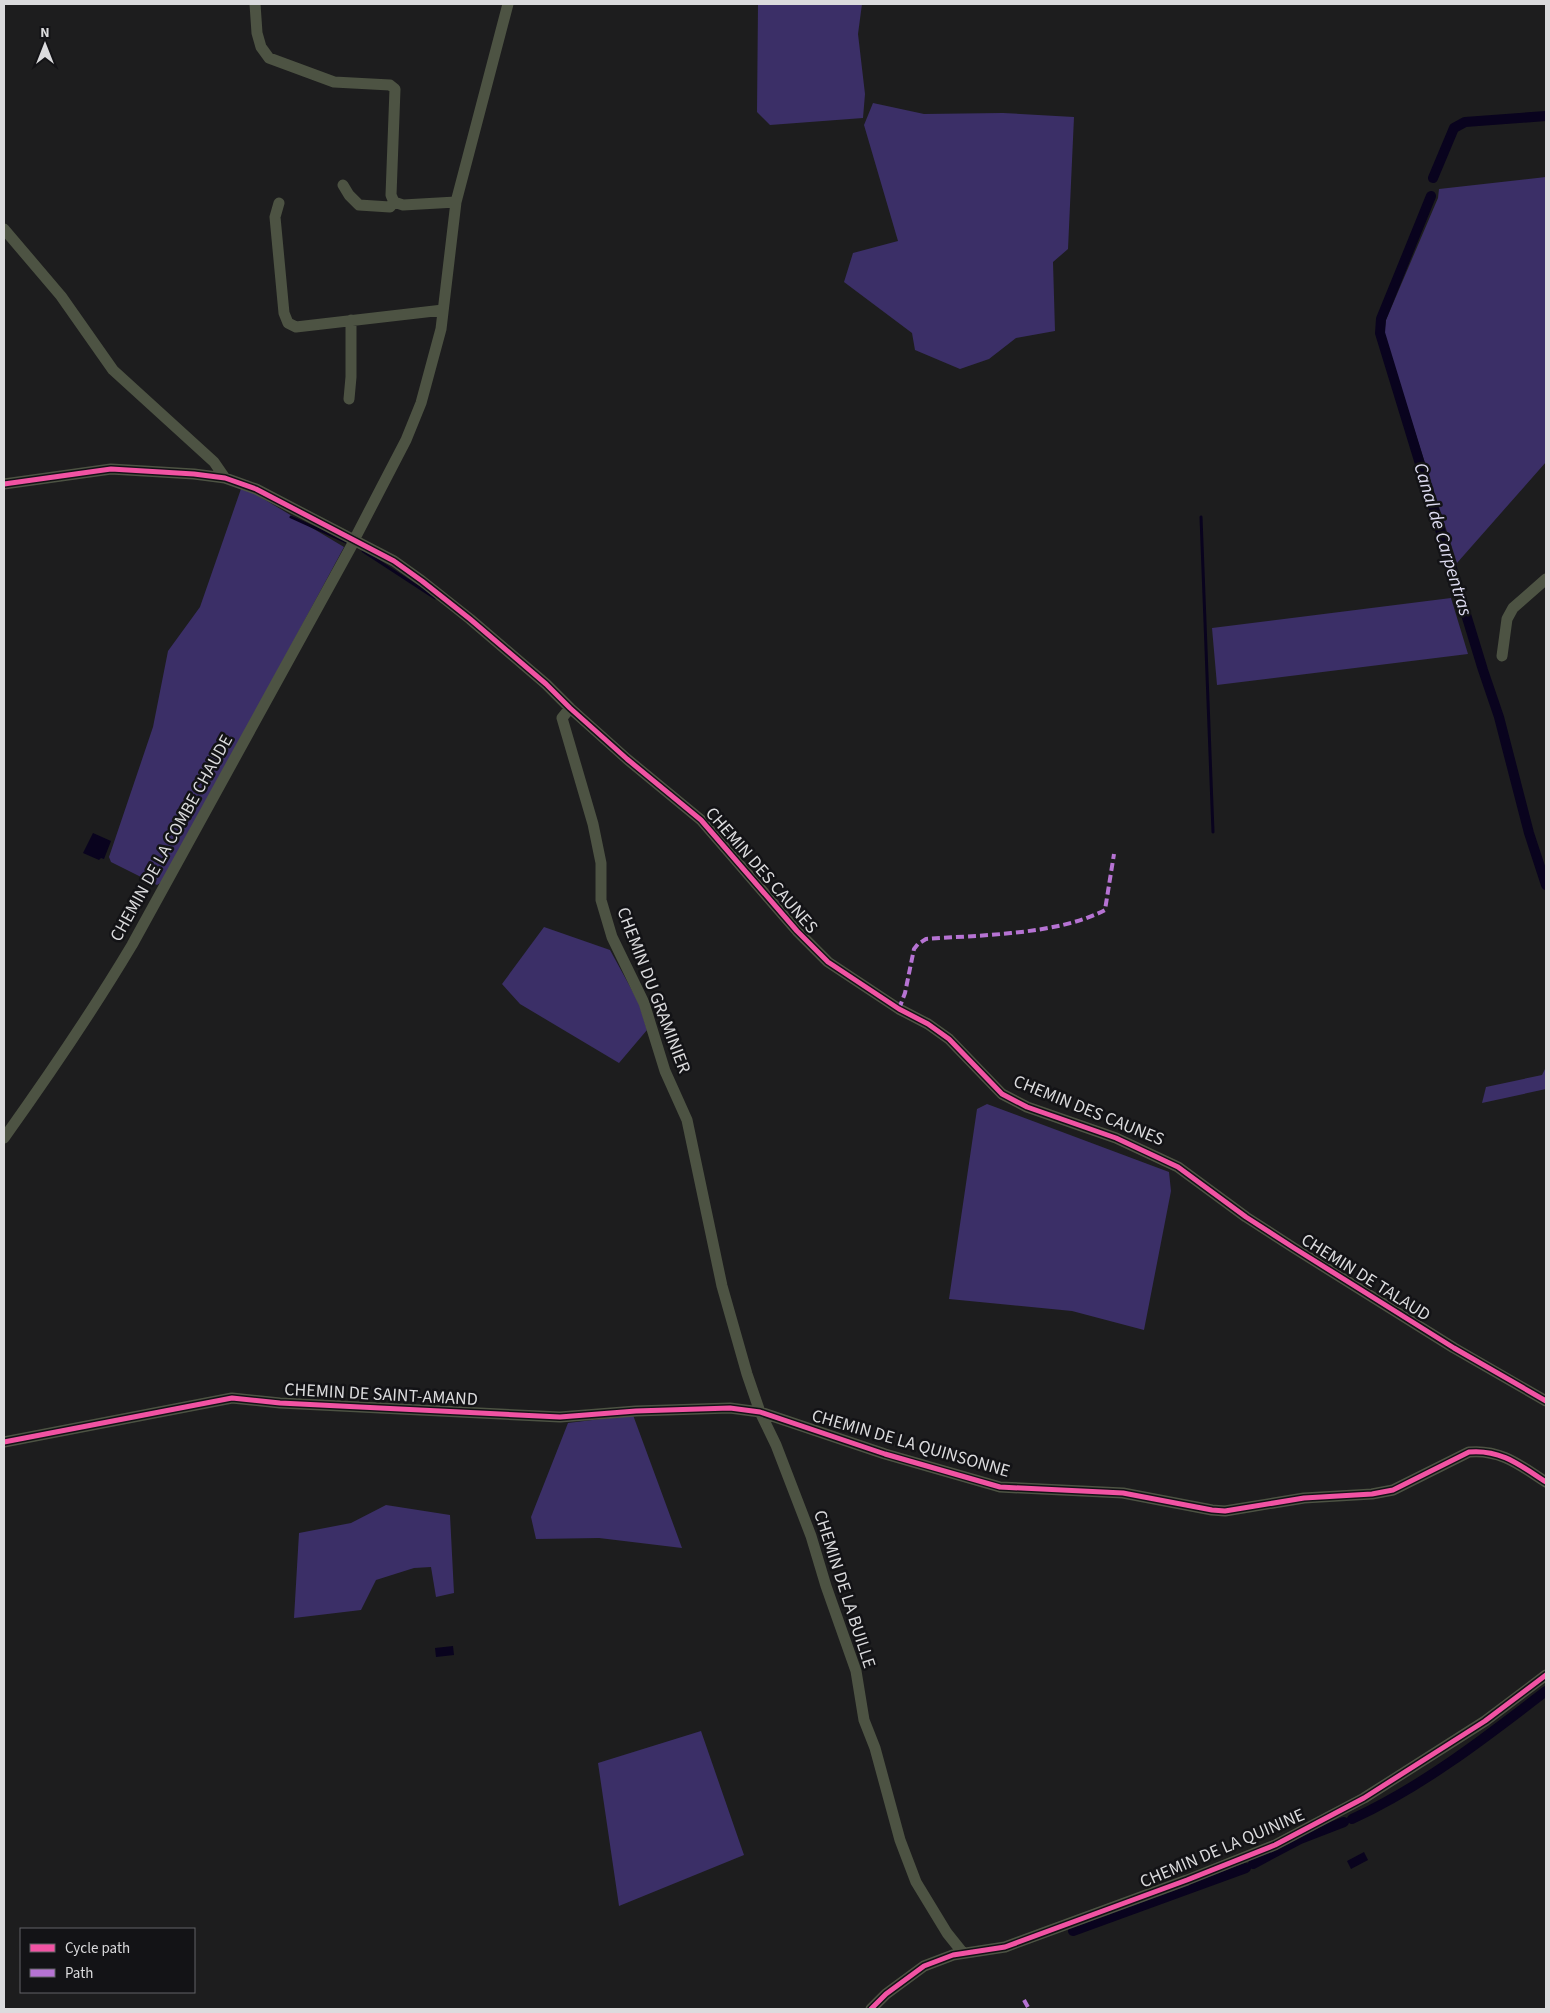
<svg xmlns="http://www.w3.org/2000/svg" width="1550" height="2013" viewBox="0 0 1550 2013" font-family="'Source Sans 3',sans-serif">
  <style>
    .green { fill: #3b2f67 }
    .water { fill: #09031e }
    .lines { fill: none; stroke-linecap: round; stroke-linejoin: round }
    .stream { stroke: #09031e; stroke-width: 3 }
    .canal { stroke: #09031e; stroke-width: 10 }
    .street { stroke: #4d5343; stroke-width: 11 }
    .quiet { stroke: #b673d3; stroke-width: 4; stroke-dasharray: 8 4; stroke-linecap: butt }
    .cycleway-casing { stroke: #131316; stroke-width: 8 }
    .cycleway { stroke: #f153a3; stroke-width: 5 }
    .labels { text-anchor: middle; stroke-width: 5; stroke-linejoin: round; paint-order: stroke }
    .street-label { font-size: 18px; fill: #dbdbdd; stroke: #131316 }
    .water-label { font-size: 19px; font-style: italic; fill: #dedcf1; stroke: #131316 }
  </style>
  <rect width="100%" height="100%" fill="#1d1d1e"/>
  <path class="green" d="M758 4H862L858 34 865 94 863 118 770 125 757 112Z
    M873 103 924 114 1003 113 1074 117 1068 249 1053 262 1055 331 1016 338 989 359 960 369 915 350 912 333 844 282 853 253 898 241 864 125Z
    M1546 177V462L1457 563 1384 335 1386 320 1438 198 1439 189Z
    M242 486 344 547 165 880 157 885 111 862 109 857 153 727 168 651 200 607Z
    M1451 598 1468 654 1217 685 1212 628Z
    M544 927 610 950 639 1003 647 1030 619 1063 520 1004 502 984Z
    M1546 1067V1089L1482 1103 1486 1087 1542 1075Z
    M987 1104 1169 1172 1171 1191 1144 1330 1072 1311 949 1299 977 1109Z
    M633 1415 682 1548 599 1538 536 1539 531 1517 568 1423Z
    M386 1505 450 1515 454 1593 436 1597 431 1567 414 1568 376 1580 361 1610 294 1618 299 1533 351 1523Z
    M701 1731 744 1855 619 1906 598 1763Z"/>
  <path class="water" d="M93 833 111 841 104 859 101 858 99 860 83 853Z
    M453 1646 454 1655 436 1657 435 1648Z
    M1364 1852 1368 1860 1351 1869 1347 1861Z"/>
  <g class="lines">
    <path class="stream" d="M291 517 346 542
      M1201 517 1213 832
      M363 551 435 598"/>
    <path class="canal" d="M1433 178 1454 128 1465 122 1546 116
      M1431 196 1381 319 1380 333 1483 670 1499 717 1529 833 1546 885
      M1352 1819C1422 1787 1485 1738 1546 1691
      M1253 1864 1300 1839 1344 1822
      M1073 1931 1246 1868"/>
    <path class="street" d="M255 4 257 33 261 47 269 58 334 82 390 85 395 89 391 195 394 202 403 205 456 202
      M343 185 349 195 359 205 390 207 394 202
      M279 203 275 217 284 313 288 323 296 327 443 310
      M4 229 61 296 113 370 214 462 225 478
      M349 399 351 377V320
      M4 484 111 469 194 474 225 478 256 489 394 561 422 581 470 619 546 684 570 708 627 759 701 820 797 931 828 962 899 1009 928 1024 949 1039 1002 1094 1027 1107 1116 1138 1178 1167 1246 1217 1294 1248 1454 1348 1546 1401
      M352 544 406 440 421 403 441 329 456 202 508 4
      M1502 656 1507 619 1513 608 1546 579
      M570 708 562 718 593 824 601 863V900L612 937 644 1003 665 1071 687 1120 722 1286 747 1374 760 1412 776 1445 811 1536 826 1586 856 1671 864 1720 875 1748 900 1840 916 1882 947 1933 963 1953
      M4 1138C49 1075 92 1012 132 945L352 545
      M4 1442 232 1398 280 1403 560 1417 636 1411 730 1408 760 1412 885 1454 1000 1487 1123 1493 1212 1510 1225 1511 1304 1498 1372 1494 1393 1490 1469 1452C1501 1449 1521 1466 1546 1482
      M871 2009 886 1994 924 1966 953 1955 1005 1947 1187 1880 1275 1845 1364 1798 1485 1721 1546 1675"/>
    <path class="quiet" d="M899 1009 905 993 914 949 918 944 926 939C979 935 1058 935 1105 910L1114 854
      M1024 2000 1029 2009"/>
    <g class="cycleway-casing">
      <path id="cycleway" d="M4 484 111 469 194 474 225 478 256 489 394 561 422 581 470 619 546 684 570 708 627 759 701 820 797 931 828 962 899 1009 928 1024 949 1039 1002 1094 1027 1107 1116 1138 1178 1167 1246 1217 1294 1248 1454 1348 1546 1401
        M4 1442 232 1398 280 1403 560 1417 636 1411 730 1408 760 1412 885 1454 1000 1487 1123 1493 1212 1510 1225 1511 1304 1498 1372 1494 1393 1490 1469 1452C1501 1449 1521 1466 1546 1482
        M871 2009 886 1994 924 1966 953 1955 1005 1947 1187 1880 1275 1845 1364 1798 1485 1721 1546 1675"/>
    </g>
    <use href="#cycleway" class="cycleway"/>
  </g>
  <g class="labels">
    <g class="street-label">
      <text transform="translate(171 838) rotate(-61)" y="6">CHEMIN DE LA COMBE CHAUDE</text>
      <text transform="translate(762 870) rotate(49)" y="6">CHEMIN DES CAUNES</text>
      <text transform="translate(654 990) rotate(69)" y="6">CHEMIN DU GRAMINIER</text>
      <text transform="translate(1089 1110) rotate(22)" y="6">CHEMIN DES CAUNES</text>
      <text transform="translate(1366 1277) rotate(32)" y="6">CHEMIN DE TALAUD</text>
      <text transform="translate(381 1394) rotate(3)" y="6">CHEMIN DE SAINT-AMAND</text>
      <text transform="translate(911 1443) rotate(16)" y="6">CHEMIN DE LA QUINSONNE</text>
      <text transform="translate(845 1589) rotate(72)" y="6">CHEMIN DE LA BUILLE</text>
      <text transform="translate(1222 1848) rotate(-23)" y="6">CHEMIN DE LA QUININE</text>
    </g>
    <g class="water-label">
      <text transform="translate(1444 539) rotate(73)" y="7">Canal de Carpentras</text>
    </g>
  </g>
  <rect width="1550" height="2013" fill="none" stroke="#dbdbdd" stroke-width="10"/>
  <rect x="20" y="1928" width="175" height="65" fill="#131316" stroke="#636366"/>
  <rect x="30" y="1944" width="25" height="8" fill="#f153a3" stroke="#636366"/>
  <text x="65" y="1953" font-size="15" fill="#dbdbdd">Cycle path</text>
  <rect x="30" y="1969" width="25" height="8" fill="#b673d3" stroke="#636366"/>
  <text x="65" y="1978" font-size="15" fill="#dbdbdd">Path</text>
  <g transform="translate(45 45)" stroke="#131316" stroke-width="4" paint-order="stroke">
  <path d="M0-4L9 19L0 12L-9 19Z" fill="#dbdbdd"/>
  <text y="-8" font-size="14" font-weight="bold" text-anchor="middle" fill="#dbdbdd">N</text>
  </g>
</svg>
